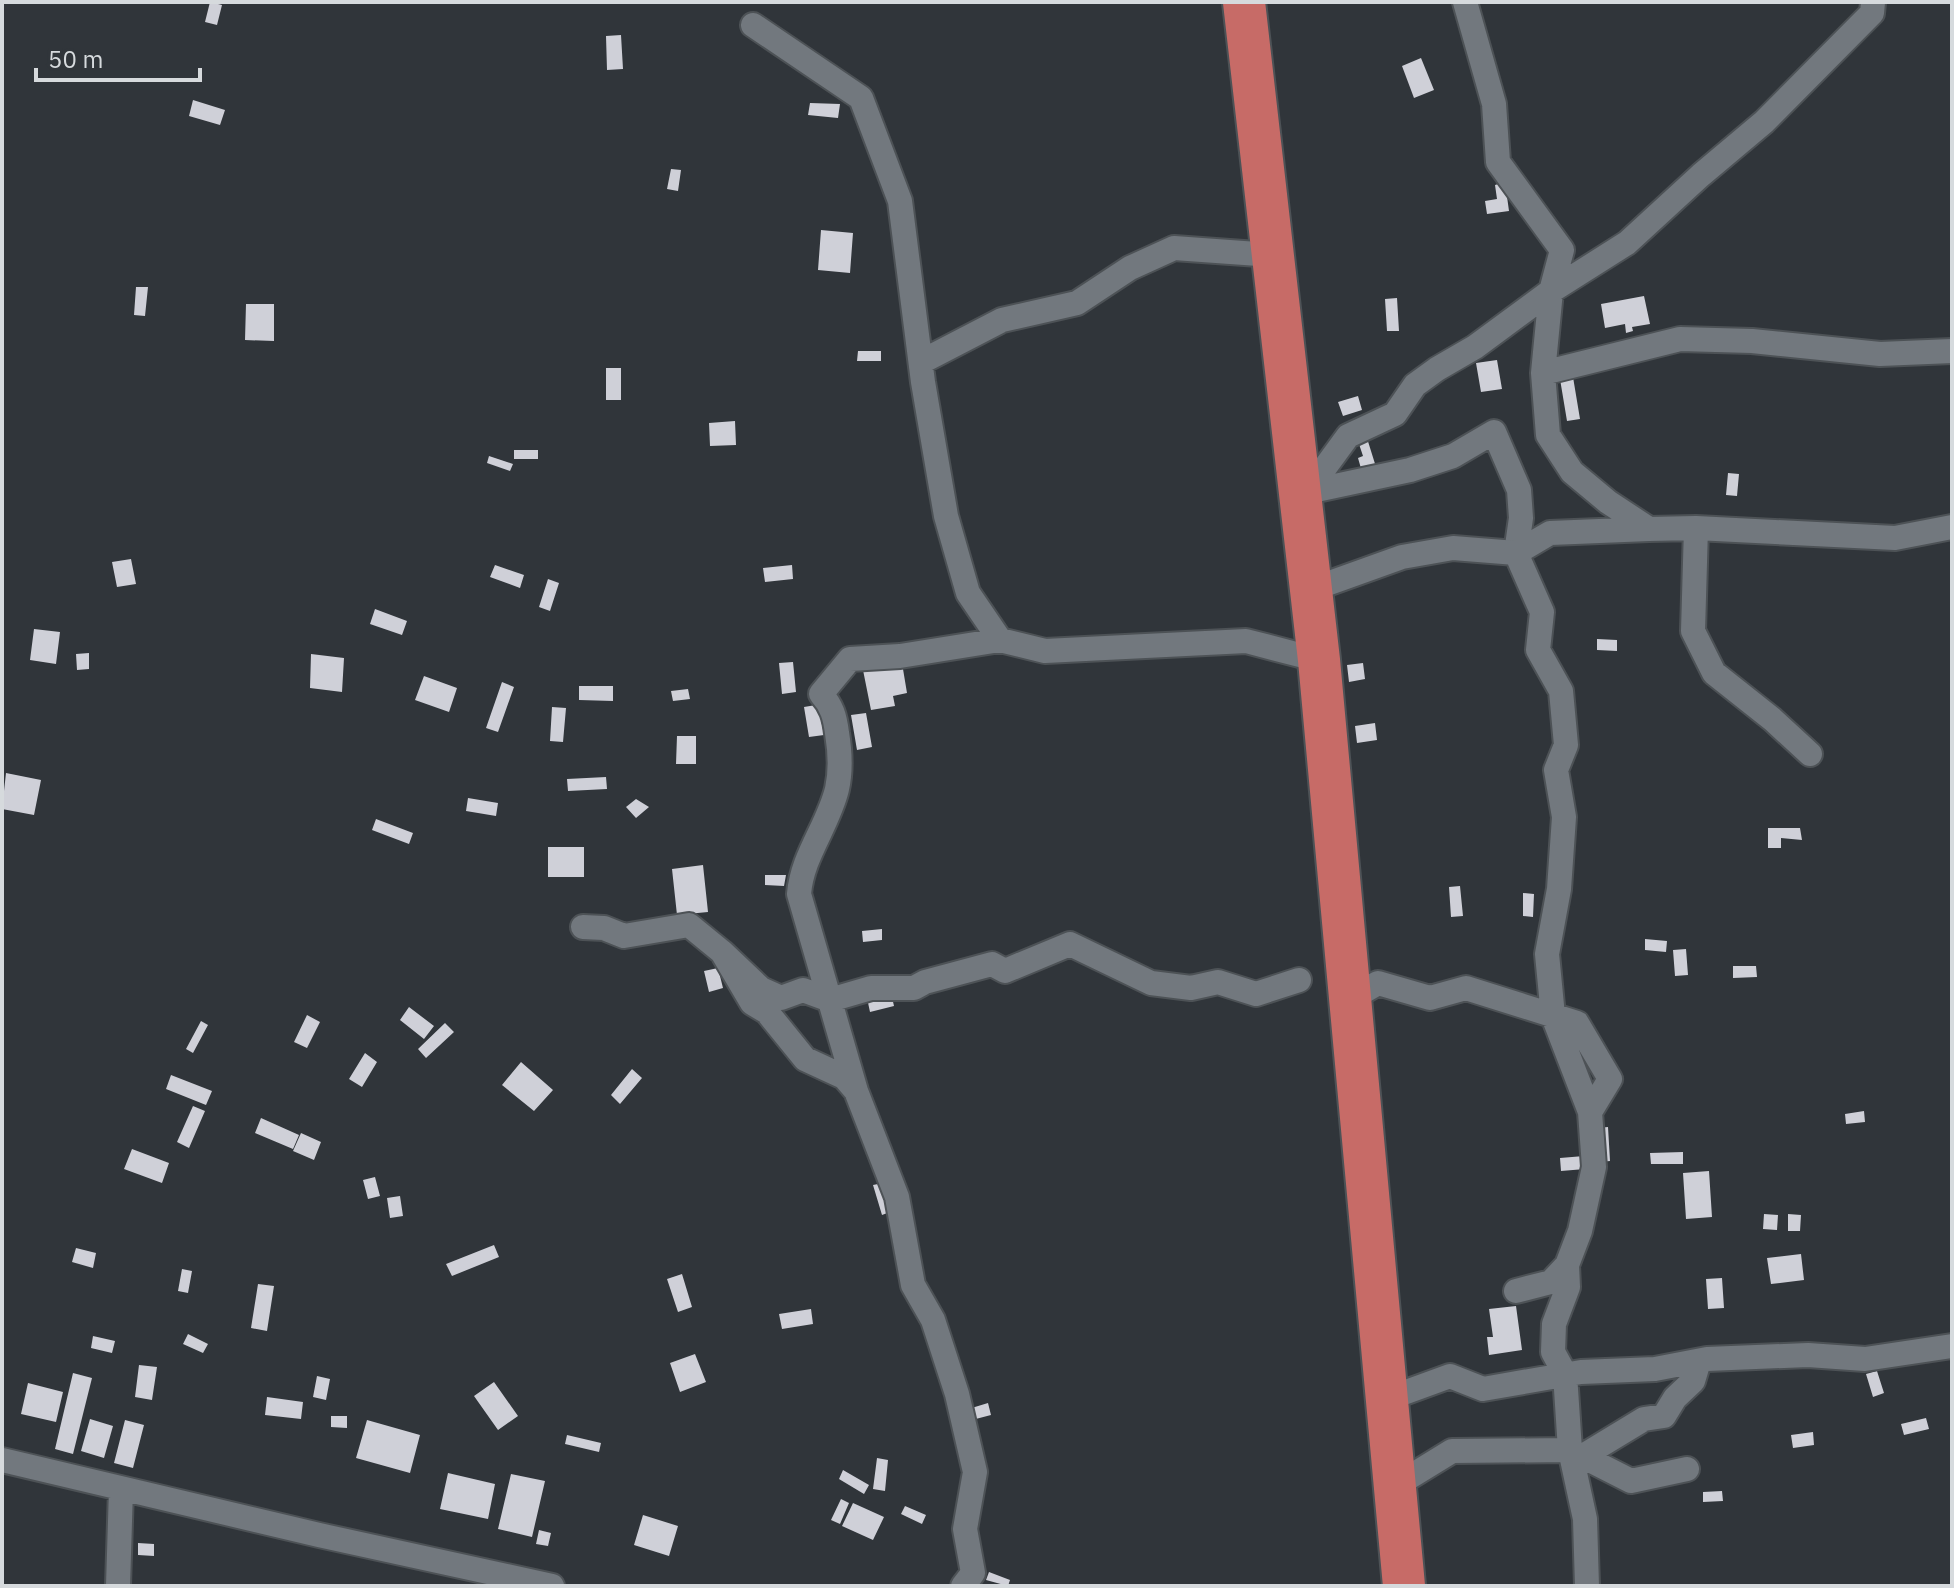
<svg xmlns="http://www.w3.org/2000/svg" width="1954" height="1588" viewBox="0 0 1954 1588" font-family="'IBM Plex Sans',sans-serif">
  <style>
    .building { fill: #cfd0d8 }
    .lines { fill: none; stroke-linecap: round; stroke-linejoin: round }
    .street-casing { stroke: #4d5256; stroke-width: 28 }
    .highway-casing { stroke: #4d5256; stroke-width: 46 }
    .street { stroke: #72787e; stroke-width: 24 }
    .highway { stroke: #c76b67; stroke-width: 42 }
  </style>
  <rect width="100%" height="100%" fill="#30353a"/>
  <path class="building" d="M210 2 222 5 217 25 205 22Z
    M621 35 623 69 607 70 606 36Z
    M1421 58 1434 90 1414 98 1402 66Z
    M193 100 225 110 220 125 189 116Z
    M810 103 840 104 838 118 808 115Z
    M671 169 681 170 678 191 667 189Z
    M1505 182 1509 211 1487 214 1485 201 1497 199 1495 185Z
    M821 230 853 233 850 273 818 270Z
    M136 287H148L145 316 134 315Z
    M1644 296 1650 324 1632 327 1633 331 1626 333 1625 324 1605 328 1601 304Z
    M1397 298 1399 331H1387L1385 299Z
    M246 304H274V341L245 340Z
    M858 351H881V361H857Z
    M1497 360 1502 389 1481 392 1476 363Z
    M606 368H621V400H606Z
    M1573 377 1580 419 1567 421 1560 379Z
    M1358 396 1362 410 1343 416 1338 402Z
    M735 421 736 445 710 446 709 423Z
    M1366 435 1376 467 1362 472 1358 458 1363 456 1357 438Z
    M514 450H538V459H514Z
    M489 456 513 464 510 471 487 463Z
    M1728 473 1739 474 1737 496 1726 495Z
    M131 559 136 584 117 587 112 562Z
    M495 565 524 575 520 588 490 577Z
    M792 565 793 579 765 582 763 568Z
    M548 579 559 583 550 611 539 607Z
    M375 609 407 621 402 635 370 624Z
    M34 629 60 632 56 664 30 660Z
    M1597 639 1617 640V651L1597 650Z
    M89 653V669L77 670 76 654Z
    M311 654 344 658 342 692 310 688Z
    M793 662 796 692 782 694 779 663Z
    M902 663 907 693 893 696 895 706 871 710 863 670Z
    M1363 663 1365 679 1349 682 1347 665Z
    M424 676 457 688 449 712 415 700Z
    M502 682 514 687 498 732 486 728Z
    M579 686H613V701L579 700Z
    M688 689 690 699 673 701 671 691Z
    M828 703 831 719 821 720 824 735 809 737 804 707Z
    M552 707 566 708 563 742 550 741Z
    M866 713 872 747 857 750 851 715Z
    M1375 723 1377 740 1357 743 1355 726Z
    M677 736H696V764H676Z
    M6 773 41 780 34 815 2 809Z
    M606 777 607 789 568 791 567 779Z
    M468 798 498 803 496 816 466 811Z
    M636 799 649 807 636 818 626 807Z
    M376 819 413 833 409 844 372 830Z
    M1768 828H1800L1802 840 1781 838V848H1768Z
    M548 847H584V877H548Z
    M703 865 708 912 677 915 672 869Z
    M765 875H786L784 886 765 885Z
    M1460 886 1463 916 1451 917 1449 887Z
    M1523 893 1534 894 1533 917 1523 916Z
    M882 929V940L863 942 862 931Z
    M1645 939 1667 941 1666 952 1645 950Z
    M1686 949 1688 975 1675 976 1673 950Z
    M1733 966H1756L1757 977 1733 978Z
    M718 968 723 988 709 992 704 971Z
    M891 993 894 1006 870 1012 867 998Z
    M409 1007 434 1026 424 1039 400 1020Z
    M307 1015 320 1022 307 1048 294 1042Z
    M201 1021 208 1025 193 1053 186 1049Z
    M445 1023 454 1032 426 1058 418 1049Z
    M365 1053 377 1062 362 1087 349 1079Z
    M521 1062 553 1090 534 1111 502 1085Z
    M632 1069 642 1078 620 1104 611 1095Z
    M171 1075 212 1091 206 1105 166 1089Z
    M193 1106 205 1111 189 1148 177 1142Z
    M1864 1111 1865 1122 1846 1124 1845 1114Z
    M261 1118 299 1135 293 1149 255 1133Z
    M1608 1127 1610 1161 1600 1162 1597 1128Z
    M301 1133 321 1142 314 1160 293 1151Z
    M132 1149 169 1163 162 1183 124 1169Z
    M1683 1152V1164H1651L1650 1153Z
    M1584 1156 1585 1169 1561 1171 1560 1158Z
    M1709 1171 1712 1217 1686 1219 1683 1173Z
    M375 1177 380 1196 368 1199 363 1180Z
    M883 1183 890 1212 882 1215 873 1185Z
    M400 1196 403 1216 390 1218 387 1198Z
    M1764 1214 1778 1215 1777 1230 1763 1229Z
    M1788 1214 1801 1215 1800 1231H1788Z
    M494 1245 499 1257 452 1276 446 1264Z
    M76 1248 96 1253 93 1268 72 1262Z
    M1801 1254 1804 1280 1771 1284 1767 1258Z
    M182 1269 192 1271 188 1293 178 1291Z
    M682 1274 692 1307 678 1312 667 1279Z
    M1722 1278 1724 1308 1708 1309 1706 1279Z
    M258 1284 274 1286 267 1331 251 1328Z
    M1516 1306 1522 1350 1489 1355 1487 1337H1493L1489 1309Z
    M811 1309 813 1324 782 1329 779 1314Z
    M188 1334 208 1344 203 1353 183 1344Z
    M93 1336 115 1341 112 1353 91 1348Z
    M695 1354 706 1382 680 1392 670 1363Z
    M139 1365 157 1367 152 1400 135 1397Z
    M1877 1371 1884 1393 1873 1397 1866 1374Z
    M73 1373 92 1378 73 1454 55 1449Z
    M317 1376 330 1379 326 1400 313 1397Z
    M494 1382 518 1416 498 1430 474 1396Z
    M28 1383 63 1392 56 1422 21 1414Z
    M267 1397 303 1402 301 1419 265 1415Z
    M988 1403 991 1415 968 1421 965 1410Z
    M331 1416H347V1428L331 1427Z
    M1926 1418 1929 1429 1904 1435 1901 1424Z
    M90 1419 113 1426 104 1458 81 1451Z
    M125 1420 144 1425 133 1468 114 1463Z
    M367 1420 420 1435 410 1473 356 1458Z
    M1813 1432 1814 1445 1793 1448 1791 1435Z
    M567 1435 601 1443 599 1452 565 1444Z
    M877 1458 888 1460 885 1491 873 1489Z
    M843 1470 869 1485 864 1494 839 1479Z
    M448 1473 495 1484 488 1519 440 1509Z
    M511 1474 545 1481 532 1537 498 1529Z
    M1722 1491 1723 1501 1703 1502V1492Z
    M841 1499 849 1503 840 1524 831 1520Z
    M853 1503 884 1517 873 1540 842 1526Z
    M905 1506 926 1515 922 1524 901 1514Z
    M643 1515 678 1526 669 1556 634 1545Z
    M539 1530 551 1533 548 1546 536 1544Z
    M138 1543 154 1544V1556L138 1555Z
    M989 1572 1010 1580 1008 1586 986 1580Z"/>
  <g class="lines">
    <g class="street-casing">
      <path id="street" d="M1465 2 1494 104 1498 162 1562 250 1551 291 1543 373 1548 435 1572 472 1608 502 1649 529 1696 528 1693 631 1714 673 1772 719 1810 754
        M753 25 861 98 900 201 923 382 946 516 968 593 1000 640
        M921 362 1002 320 1077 303 1130 268 1174 248 1273 255
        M1543 373 1680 339 1752 341 1880 354 1952 351
        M1307 492 1410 470 1453 456 1494 432 1519 490 1521 518 1516 553 1542 612 1538 650 1561 691 1566 745 1556 770 1564 817 1559 889 1547 954 1553 1016 1590 1112 1594 1167 1580 1231 1567 1265 1568 1287 1554 1324 1553 1352 1565 1374 1570 1450 1585 1519 1587 1586
        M1306 499 1307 492 1348 436 1395 414 1415 385 1437 369 1475 347 1551 291 1627 243 1701 175 1764 122 1872 13 1873 2
        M1696 528 1895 538 1952 527
        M1310 590 1402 557 1453 548 1516 553 1550 533 1649 529
        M583 927 604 928 624 936 689 925 722 952 752 1003 767 1012 805 1059 844 1077 856 1091
        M722 952 761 989 781 998 803 990 830 1000 871 988H914L925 982 992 964 1005 971 1070 944 1151 983 1191 988 1218 982 1256 994 1299 980
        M1350 999 1378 983 1430 998 1466 988 1577 1023 1610 1079 1590 1112
        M1516 1291 1551 1282 1567 1265
        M1387 1399 1450 1376 1483 1389 1581 1372 1655 1369 1707 1359 1808 1355 1865 1359 1952 1346
        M1583 1456 1644 1419 1664 1416 1675 1398 1693 1381 1699 1361
        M2 1460 319 1535 552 1586
        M1395 1486 1452 1451 1570 1450 1631 1481 1687 1469
        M118 1586 121 1489
        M963 1586 973 1573 965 1529 975 1472 957 1394 933 1320 913 1285 897 1197 856 1091 799 894C802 856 828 826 837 789 841 771 840 751 837 733 835 717 832 706 821 694L850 659 900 656 1000 640 1045 651 1246 641 1319 660"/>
    </g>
    <g class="highway-casing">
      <path id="highway" d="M1244 2 1319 660 1404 1586"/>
    </g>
    <use href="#street" class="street"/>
    <use href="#highway" class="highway"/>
  </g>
  <rect width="1954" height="1588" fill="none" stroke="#d6dadd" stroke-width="8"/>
  <path d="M36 68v12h164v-12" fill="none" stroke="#d6dadd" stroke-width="4"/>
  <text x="48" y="68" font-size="24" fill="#d6dadd" stroke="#30353a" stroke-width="6" paint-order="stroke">50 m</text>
</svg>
